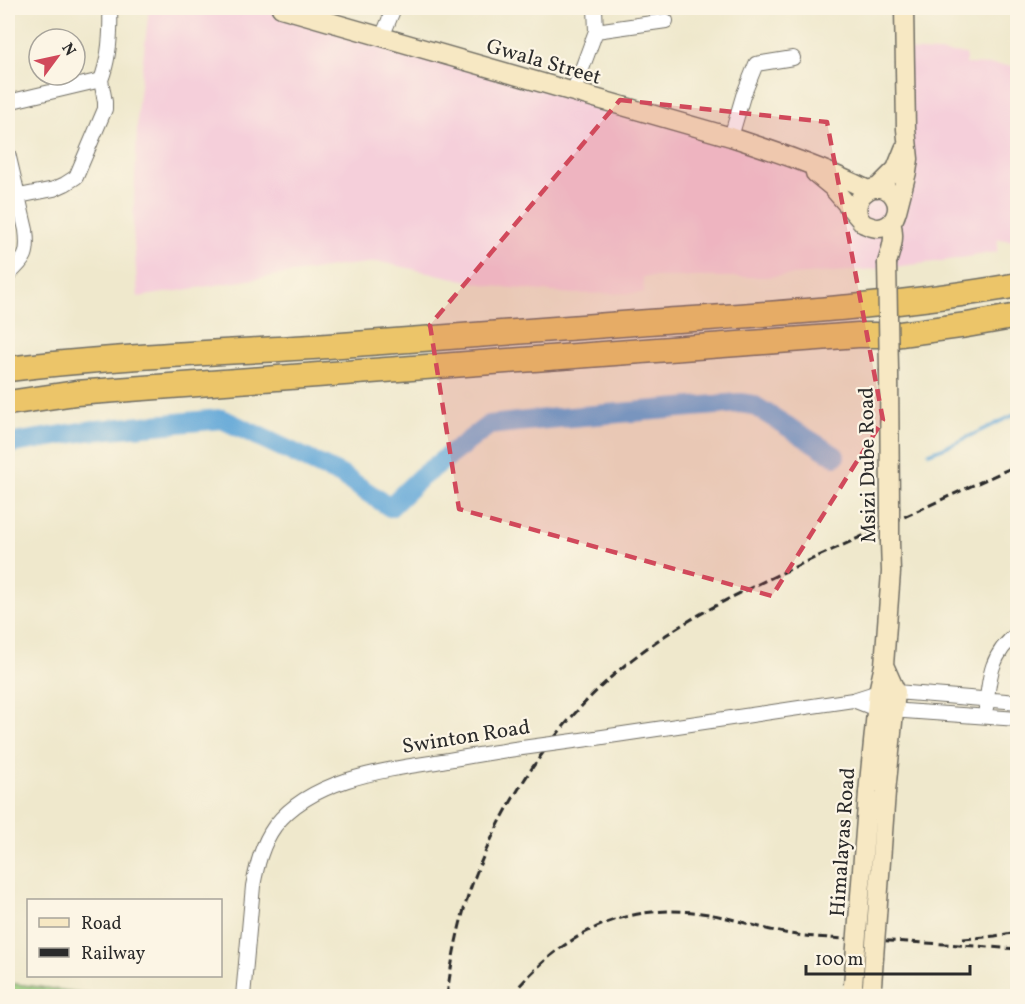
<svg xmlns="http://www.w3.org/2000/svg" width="1025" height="1004" viewBox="0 0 1025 1004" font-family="Vollkorn,serif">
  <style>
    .built { fill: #f5cfda }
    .green { fill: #96cb7c; stroke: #607b54; stroke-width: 1.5 }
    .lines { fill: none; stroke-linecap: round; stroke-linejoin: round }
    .stream { stroke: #63a8d8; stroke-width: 3 }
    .river { stroke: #63a8d8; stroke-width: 20 }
    .street-casing { stroke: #706d63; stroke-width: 16 }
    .secondary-casing { stroke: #706d63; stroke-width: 21 }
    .highway-casing { stroke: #706d63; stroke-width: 27 }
    .street { stroke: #fff; stroke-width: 14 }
    .secondary { stroke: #f7e8c3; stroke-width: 18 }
    .highway { stroke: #ecc569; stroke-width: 24 }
    .rail { stroke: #2b2b2b; stroke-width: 3; stroke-dasharray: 9 4.5; stroke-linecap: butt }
    .street-bridge-casing { stroke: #706d63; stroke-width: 16; stroke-linecap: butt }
    .secondary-bridge-casing { stroke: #706d63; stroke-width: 21; stroke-linecap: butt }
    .street-bridge { stroke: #fff; stroke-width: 14 }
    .secondary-bridge { stroke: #f7e8c3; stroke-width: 18 }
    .marked { fill: #d1495b; fill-opacity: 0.2; stroke: #d1495b; stroke-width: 4.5; stroke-dasharray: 12 8; stroke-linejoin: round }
    .labels { text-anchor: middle; stroke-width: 4.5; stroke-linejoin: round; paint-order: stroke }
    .street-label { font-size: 21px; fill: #2b2b2b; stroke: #fcf5e5 }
  </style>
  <rect width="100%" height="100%" fill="#fcf5e5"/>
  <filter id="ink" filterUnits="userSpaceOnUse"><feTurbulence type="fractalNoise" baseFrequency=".0167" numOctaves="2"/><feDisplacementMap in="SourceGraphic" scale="12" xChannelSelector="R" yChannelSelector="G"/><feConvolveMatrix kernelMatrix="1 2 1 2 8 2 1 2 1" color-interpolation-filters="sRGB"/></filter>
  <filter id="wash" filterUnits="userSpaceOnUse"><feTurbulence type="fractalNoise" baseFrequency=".008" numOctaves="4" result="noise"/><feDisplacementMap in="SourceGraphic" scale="24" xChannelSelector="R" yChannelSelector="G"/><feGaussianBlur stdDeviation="1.35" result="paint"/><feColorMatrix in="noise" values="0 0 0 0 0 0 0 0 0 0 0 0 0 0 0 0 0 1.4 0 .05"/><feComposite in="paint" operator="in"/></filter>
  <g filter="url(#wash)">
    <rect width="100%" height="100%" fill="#efe8cc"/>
    <path class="built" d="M149 8H281L573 93 868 191 899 163 905 50 966 54V64L1017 66V241L998 239 997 252 943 261 876 269 766 277H643L644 293 573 294 492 286 380 262 339 266 138 297 133 230 138 103Z"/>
    <path class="green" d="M8 983 106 996H8Z"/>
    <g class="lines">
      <path class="stream" d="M929 453 953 444 1018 413"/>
      <path class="river" d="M8 444 87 431 222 419 341 475 390 507 421 477 489 425 547 419 740 403 753 405 835 456"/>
    </g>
  </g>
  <g filter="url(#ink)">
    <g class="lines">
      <g class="street-casing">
        <path id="street" d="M596 31 666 21
          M382 37 394 8
          M573 93 596 31 595 8
          M8 102 101 80C110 57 111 32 110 8
          M731 137 743 96 756 64 793 58
          M8 153 26 230C29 254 26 259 8 275
          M19 196 54 189 65 184 76 177 105 109V102L101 80
          M853 700 876 709 1018 719
          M986 708C989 677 991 653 1018 633
          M596 738 853 700 878 692H896L1018 702
          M243 996 253 886C257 865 262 844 275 826 310 780 383 770 436 762 465 757 494 752 522 748"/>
      </g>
      <g class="secondary-casing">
        <path id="secondary" d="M281 8 731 137C777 152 824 168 868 190
          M815 173 832 187 864 224C869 226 873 228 878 228 893 228 902 210 894 197 881 177 850 192 859 218
          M877 188 896 169 904 149
          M897 211 907 172 909 159 906 129 904 8
          M887 263C891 250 896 236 891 223
          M889 371 890 507
          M884 665 896 692 886 792
          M868 793 878 692 884 665 891 572 890 542"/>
      </g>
      <g class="highway-casing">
        <path id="highway" d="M8 369C114 356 221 353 328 346 439 338 551 329 663 321 782 313 900 306 1018 285
          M8 403 76 393 858 335H893L967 325 1018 316"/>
      </g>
      <use href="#street" class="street"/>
      <use href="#secondary" class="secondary"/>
      <use href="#highway" class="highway"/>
      <path class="rail" d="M963 939 995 936 1018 932
        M447 996C452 955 462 907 478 869 516 776 581 690 666 635 718 601 775 576 832 550 894 522 955 493 1018 465
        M511 996C560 936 622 902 701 913 732 917 760 929 790 934 823 939 857 939 890 941 933 943 975 946 1018 949"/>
      <g class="street-bridge-casing">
        <path id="street-bridge" d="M522 748 596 738"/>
      </g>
      <g class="secondary-bridge-casing">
        <path id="secondary-bridge" d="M887 263 889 371
          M890 507V542
          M853 985 868 793
          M872 985 886 792"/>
      </g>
      <use href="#street-bridge" class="street-bridge"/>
      <use href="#secondary-bridge" class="secondary-bridge"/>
    </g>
  </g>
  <path class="marked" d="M620 100 827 122 883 420 772 596 459 509 430 325Z"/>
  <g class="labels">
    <g class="street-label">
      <text transform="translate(544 61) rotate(16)" y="7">Gwala Street</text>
      <text transform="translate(867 465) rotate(-91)" y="7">Msizi Dube Road</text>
      <text transform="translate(466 736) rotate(-9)" y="7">Swinton Road</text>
      <text transform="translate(842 842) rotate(-86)" y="7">Himalayas Road</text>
    </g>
  </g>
  <rect width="1025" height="1004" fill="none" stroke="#fcf5e5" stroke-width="30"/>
  <rect x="27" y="899" width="195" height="78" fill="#fcf5e5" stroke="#a8a49b" stroke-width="1.5"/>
  <rect x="39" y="918" width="30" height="9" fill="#f7e8c3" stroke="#a8a49b" stroke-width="1.5"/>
  <text x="81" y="929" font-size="18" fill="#2b2b2b">Road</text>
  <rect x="39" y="948" width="30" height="9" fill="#2b2b2b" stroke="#a8a49b" stroke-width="1.5"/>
  <text x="81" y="959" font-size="18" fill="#2b2b2b">Railway</text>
  <g transform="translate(57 57) rotate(57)"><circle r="28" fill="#fcf5e5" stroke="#a8a49b" stroke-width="1.5"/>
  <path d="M0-4.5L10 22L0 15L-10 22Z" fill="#d1495b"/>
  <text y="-9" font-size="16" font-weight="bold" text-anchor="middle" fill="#2b2b2b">N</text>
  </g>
  <path d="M806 965v9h164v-9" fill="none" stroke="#2b2b2b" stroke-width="3"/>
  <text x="815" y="965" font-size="18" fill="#2b2b2b" stroke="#fcf5e5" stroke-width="4.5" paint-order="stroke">100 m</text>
</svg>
